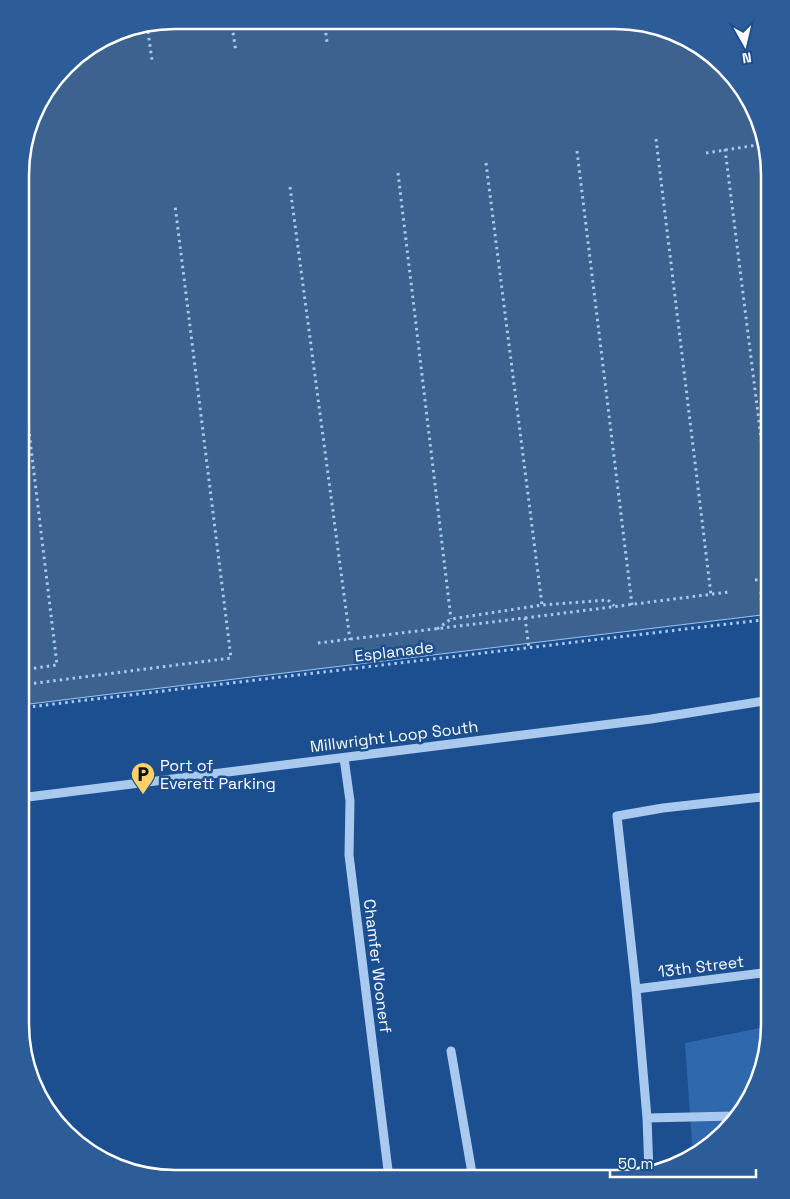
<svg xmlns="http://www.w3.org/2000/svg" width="790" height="1199" viewBox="0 0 790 1199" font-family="'Space Grotesk',sans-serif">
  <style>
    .green { fill: #2e69ad }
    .water { fill: #3c6290; stroke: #9cc4f0 }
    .building { fill: #4478b7; stroke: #cfe3fa }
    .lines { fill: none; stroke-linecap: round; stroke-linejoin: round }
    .path { stroke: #a9c9ee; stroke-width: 3; stroke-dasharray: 2.5 4; stroke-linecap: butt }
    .minor { stroke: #a9c9ee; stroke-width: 9 }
    .labels { text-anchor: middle; stroke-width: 5; stroke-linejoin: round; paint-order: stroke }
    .street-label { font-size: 16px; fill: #fff; stroke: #1b4f8f }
    .poi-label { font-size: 16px; fill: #fff; stroke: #1b4f8f; text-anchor: start }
    .rim { fill: none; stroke: #fff; stroke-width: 2.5 }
  </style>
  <rect width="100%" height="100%" fill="#1b4f8f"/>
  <path class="green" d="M770 1026V1034L744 1110 709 1147 693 1157 685 1043Z"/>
  <path class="water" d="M175 20 635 21 709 52 758 116 770 175V614L21 705V155L41 98 73 58 125 28Z"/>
  <path class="building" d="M665 1163H676V1166L666 1169Z"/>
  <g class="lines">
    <path class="path" d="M231 20 236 52
      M324 20 327 42
      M416 21 417 29
      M509 21V26
      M147 25 152 60
      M656 139 711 595
      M725 149 770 510
      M577 151 632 605
      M706 153 764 144
      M486 163 542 605
      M398 173 451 619
      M290 187 350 640
      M755 580 770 578
      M525 618 729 592
      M762 620 761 593 770 592
      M437 629 451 619 542 605 608 600 614 606
      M318 643 525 618 529 648
      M21 670 57 665 21 365
      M21 685 231 658 175 205
      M20 708 770 619"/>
    <path class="minor" d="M768 647 770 667
      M344 758 350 801 349 855 389 1178
      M20 798 651 719 770 700
      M636 989 770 972
      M451 1051 473 1179
      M647 1118 734 1116
      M649 1172 647 1118 636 989 617 816 663 808 770 796"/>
  </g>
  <defs>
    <g id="parking-pin" transform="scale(1.25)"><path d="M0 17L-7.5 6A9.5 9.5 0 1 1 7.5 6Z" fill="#ffd166" stroke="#1b4f8f"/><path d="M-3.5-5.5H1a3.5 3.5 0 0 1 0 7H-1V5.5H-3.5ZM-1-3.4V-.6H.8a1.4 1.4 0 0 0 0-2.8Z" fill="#111"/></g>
  </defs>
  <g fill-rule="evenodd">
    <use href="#parking-pin" x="143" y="774"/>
  </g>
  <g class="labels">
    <g class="street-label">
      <text transform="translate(394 651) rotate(-7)" y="6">Esplanade</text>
      <text transform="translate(394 736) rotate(-7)" y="6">Millwright Loop South</text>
      <text transform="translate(378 966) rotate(83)" y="6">Chamfer Woonerf</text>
      <text transform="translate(701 966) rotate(-7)" y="6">13th Street</text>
    </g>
    <g class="poi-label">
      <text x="160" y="771">Port of<tspan x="160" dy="18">Everett Parking</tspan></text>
    </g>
  </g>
  <path d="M0 0H790V1199H0ZM175 29H615A146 146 0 0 1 761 175V1024A146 146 0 0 1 615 1170H175A146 146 0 0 1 29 1024V175A146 146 0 0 1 175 29Z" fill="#2d5d98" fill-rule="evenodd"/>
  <path class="rim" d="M175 29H615A146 146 0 0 1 761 175V1024A146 146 0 0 1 615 1170H175A146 146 0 0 1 29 1024V175A146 146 0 0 1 175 29Z"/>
  <g transform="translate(745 45) rotate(172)" stroke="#1b4f8f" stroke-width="4" paint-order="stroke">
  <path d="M0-4L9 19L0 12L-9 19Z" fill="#ffffff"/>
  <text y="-8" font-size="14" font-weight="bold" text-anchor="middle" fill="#ffffff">N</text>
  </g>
  <path d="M610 1169v8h146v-8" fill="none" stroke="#ffffff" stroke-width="2.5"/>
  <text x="618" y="1169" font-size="15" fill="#ffffff" stroke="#1b4f8f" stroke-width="4" paint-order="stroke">50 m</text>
</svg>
